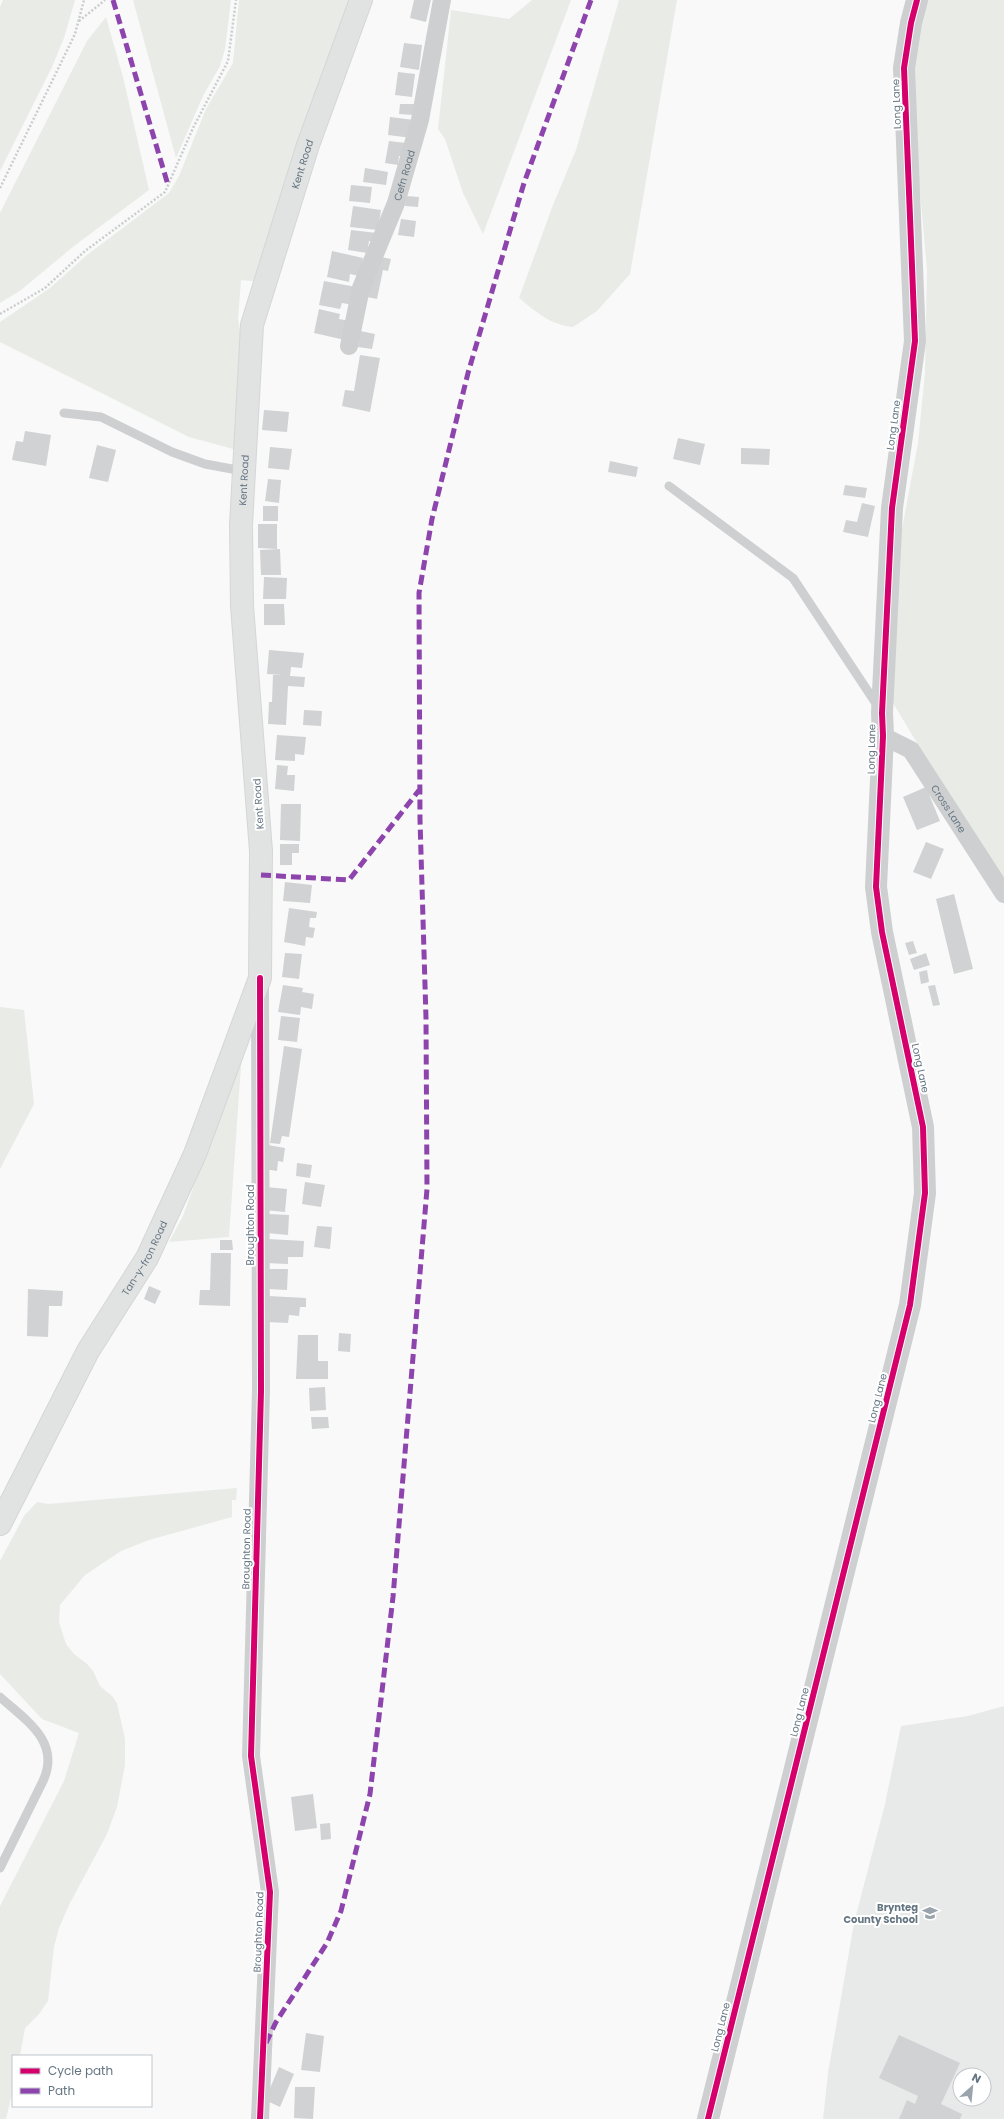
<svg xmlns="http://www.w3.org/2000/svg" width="1004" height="2119" viewBox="0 0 1004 2119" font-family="Poppins,sans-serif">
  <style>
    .built { fill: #e8e9e9; fill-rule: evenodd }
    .green { fill: #e8ebe6 }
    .building { fill: #d0d2d3 }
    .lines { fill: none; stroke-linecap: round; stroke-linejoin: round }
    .secondary-casing { stroke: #d5d6d7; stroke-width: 24 }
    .path { stroke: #cbcccd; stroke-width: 2.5; stroke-dasharray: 2 2; stroke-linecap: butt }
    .service { stroke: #cecfd0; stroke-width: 9 }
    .minor { stroke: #cecfd0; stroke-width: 18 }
    .tertiary { stroke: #cecfd0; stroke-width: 22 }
    .secondary { stroke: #e1e2e2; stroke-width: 22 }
    .quiet { stroke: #8e44ad; stroke-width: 5; stroke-dasharray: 10 5; stroke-linecap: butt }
    .cycleway-casing { stroke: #fff; stroke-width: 8 }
    .cycleway { stroke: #d6006c; stroke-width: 6 }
    .labels { text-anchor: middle; stroke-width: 4; stroke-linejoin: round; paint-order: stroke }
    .street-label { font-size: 10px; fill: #657683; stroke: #fff }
    .poi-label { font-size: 10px; font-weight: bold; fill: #657683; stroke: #fff; text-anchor: end }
  </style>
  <rect width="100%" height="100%" fill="#f9f9f9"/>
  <path class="built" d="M1004 1706V2119H823L828 2073 854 1923 885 1804 901 1726 968 1716ZM960 2075H984V2099H960Z"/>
  <path class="green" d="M3 0H75L64 38 52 67 0 171V7Z
    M133 0H231L225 49 220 66 203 96 176 158Z
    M239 0H349L260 282 241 280 238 319 245 356 237 450 189 437 0 342V322L50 288 87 255 169 193 179 176 206 109 233 63Z
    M532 0H571L483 234 463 193 445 139 438 129 451 10 509 19Z
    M619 0H677L630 274 597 311 573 327C551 325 536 312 519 298L553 205 576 150Z
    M925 0H1004V888L893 703 899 545 918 443 925 373 927 270 912 102 918 30Z
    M106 17 123 77 149 190 74 246 21 290 0 303V213L87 41Z
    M0 1007 24 1010 34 1104 0 1169Z
    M242 1052 229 1237 169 1242 183 1216Z
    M237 1488 236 1500H232V1517L149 1540 121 1551 85 1575 60 1605 59 1622 66 1644 74 1654 87 1664 93 1671 100 1686 112 1696 117 1703 125 1739V1765L117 1807 107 1834 69 1905 59 1928 54 1947 48 2001 39 2014 25 2028 20 2056H13V2089L6 2119H0V1906L64 1781 79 1733 42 1719 0 1674V1561L24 1516 37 1502 48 1504Z"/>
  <path class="building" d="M414 0H431L426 22 410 18Z
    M404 43 422 45 419 70 400 67Z
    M398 72 415 74 412 97 395 95Z
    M400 104H414L413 115 399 114Z
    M390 117 414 120 412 138 388 135Z
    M389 141 406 143 404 156H399L398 165 385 163Z
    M365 168 388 172 386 185 363 182Z
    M351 185 372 187 370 203 349 201Z
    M406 196 419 197 418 207 405 206Z
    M353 206 381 210 378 230 350 227Z
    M401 219 416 221 414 237 398 235Z
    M351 230 377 233 375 242 369 241 367 253 348 250Z
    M332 251 363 258 359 276 350 274 349 282 327 277Z
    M376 256 391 259 388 271 383 270 377 299 367 297Z
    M324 281 356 287 353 305 342 303 340 309 319 305Z
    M319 309 340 314 339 319 350 321 345 340 314 333Z
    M360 331 375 334 372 349 358 347Z
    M360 355 380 358 370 412 342 406 345 390 354 391Z
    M264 410 289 412 287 432 262 430Z
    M25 431 51 435 46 466 12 460 16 441 23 442Z
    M678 438 705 444 700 465 673 459Z
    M97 445 116 450 108 482 89 478Z
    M270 447 292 449 289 470 268 468Z
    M741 448 770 449 769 465 741 464Z
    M610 461 638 467 636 477 608 472Z
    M268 479 281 480 279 503 265 501Z
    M845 485 867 488 865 498 843 495Z
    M862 503 875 506 868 537 843 532 846 520 857 522Z
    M263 506H278V521H263Z
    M258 524H277V549L258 548Z
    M280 549 281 575H261L260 550Z
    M264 577 287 578 286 599H263Z
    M264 604H284L285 625H264Z
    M269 650 304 653 302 668 291 667 290 676 305 677 304 687 288 686 286 725 268 724 269 702H272L273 675H282L267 674Z
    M304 710 322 711 321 726 303 725Z
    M277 735 306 737 304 755 295 754V761L275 760Z
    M277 765 288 766 287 775H295L294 791 275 789Z
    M926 787 940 821 917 830 903 797Z
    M281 804H301L300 841 280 840Z
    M926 842 944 849 931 879 913 872Z
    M280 844H299V853H292V865H280Z
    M285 882 312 885 310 903 283 901Z
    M954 894 973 969 954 974 936 899Z
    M289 908 317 912 316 918H310L309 927 315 928 313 938 306 937 305 946 284 942Z
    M913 941 917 953 909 955 905 943Z
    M285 953 302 954 299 979 282 977Z
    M926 953 930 965 914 970 910 959Z
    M927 970 929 982 921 984 919 972Z
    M283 985 303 988 302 992 314 994 312 1009 301 1007 300 1015 278 1012Z
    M935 985 940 1005 933 1006 928 986Z
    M281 1016 300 1018 297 1042 278 1040Z
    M284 1046 302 1049 289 1137 282 1136 280 1144 270 1143Z
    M268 1145 285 1148 283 1162 278 1161 277 1171 264 1169Z
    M297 1163 312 1165 310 1178 296 1176Z
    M305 1182 325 1185 321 1207 302 1204Z
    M266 1187 287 1189 285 1212 264 1210Z
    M268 1214 289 1215 288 1235 267 1233Z
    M317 1226 332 1227 330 1249 314 1247Z
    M268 1239 304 1241 303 1257H288V1264L266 1263Z
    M220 1240H232L233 1250H220Z
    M211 1253H231L230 1306 199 1305 200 1290H210Z
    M269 1269H288L287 1290 268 1289Z
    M149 1286 161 1291 155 1304 144 1299Z
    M28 1289 63 1291 62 1306H49L48 1337 27 1336Z
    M268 1296 306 1298V1307H300L299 1316 289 1315 288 1323 266 1322Z
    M339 1333 351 1334 350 1352 338 1351Z
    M298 1335H318V1361H328V1379H296Z
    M325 1387 326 1410 310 1411 309 1388Z
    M311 1417H328L329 1428 312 1429Z
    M313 1794 317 1828 295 1831 291 1797Z
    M330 1823 331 1839 321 1840 320 1824Z
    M306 2033 324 2036 320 2072 301 2070Z
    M899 2035 960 2063 941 2104 962 2114 960 2119H899L907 2100 915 2104 918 2096 879 2078Z
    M279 2067 294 2074 280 2107 265 2100Z
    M295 2087H315L313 2119 294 2118Z"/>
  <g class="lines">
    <g class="secondary-casing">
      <g id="secondary">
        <path id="s3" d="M0 1524 88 1351 147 1258 195 1154 260 978 261 851 242 606 241 525 252 325 308 145 361 0"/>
      </g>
    </g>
    <path class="path" d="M79 21 105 0
      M0 188 75 34 84 0
      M0 314 45 288 85 251 165 192 193 128 228 61 236 0"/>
    <path class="service" d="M64 413 101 417 172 452 205 464 243 471
      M669 486 793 578 879 708
      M0 1697C27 1721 61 1742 43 1781L0 1868"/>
    <g class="minor">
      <path id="s1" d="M349 346 361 288 396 203 420 120 442 0"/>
      <path id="s2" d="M883 736 911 750 1004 894"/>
      <path d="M260 985 261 1391 251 1756 270 1892 260 2119"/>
    </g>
    <path class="tertiary" d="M708 2119 910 1305 925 1193 923 1127 882 932 876 887 883 736 882 713 892 508 915 341 904 68 911 23 917 0"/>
    <use href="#secondary" class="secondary"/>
    <path class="quiet" d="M113 0 168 185
      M261 875 349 880 420 789
      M266 2043 276 2022 327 1943 341 1911 370 1794 393 1597 427 1189 426 1018 420 820 419 593 432 519 468 373 524 183 591 0"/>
    <g class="cycleway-casing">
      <path id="cycleway" d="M260 978 261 1391 251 1756 270 1892 260 2119
        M708 2119 910 1305 925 1193 923 1127 882 932 876 887 883 736 882 713 892 508 915 341 904 68 911 23 917 0"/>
    </g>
    <use href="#cycleway" class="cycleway"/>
  </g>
  <defs>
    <g id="school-bare" transform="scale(1.2)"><path d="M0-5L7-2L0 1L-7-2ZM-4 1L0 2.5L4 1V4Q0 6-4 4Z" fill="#99a4ac" stroke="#fff" stroke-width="2.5" paint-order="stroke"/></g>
  </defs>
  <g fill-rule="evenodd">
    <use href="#school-bare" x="930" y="1913"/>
  </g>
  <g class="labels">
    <g class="street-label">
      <text transform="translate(896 104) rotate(-92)" y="4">Long Lane</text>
      <text dy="4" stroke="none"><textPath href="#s3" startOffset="1429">Kent Road</textPath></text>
      <text dy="4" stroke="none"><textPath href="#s1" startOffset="180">Cefn Road</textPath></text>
      <text transform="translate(893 425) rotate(-82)" y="4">Long Lane</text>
      <text dy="4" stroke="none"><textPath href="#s3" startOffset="1105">Kent Road</textPath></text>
      <text transform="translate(871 749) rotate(-89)" y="4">Long Lane</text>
      <text transform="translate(258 804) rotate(-94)" y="4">Kent Road</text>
      <text dy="4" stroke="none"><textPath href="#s2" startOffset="101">Cross Lane</textPath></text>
      <text transform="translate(921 1068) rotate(78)" y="4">Long Lane</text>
      <text transform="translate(250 1225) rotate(-90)" y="4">Broughton Road</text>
      <text dy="4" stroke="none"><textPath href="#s3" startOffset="303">Tan-y-fron Road</textPath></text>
      <text transform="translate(877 1398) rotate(-76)" y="4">Long Lane</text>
      <text transform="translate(246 1549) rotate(-89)" y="4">Broughton Road</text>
      <text transform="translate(799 1712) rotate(-76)" y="4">Long Lane</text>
      <text transform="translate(258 1932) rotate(-88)" y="4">Broughton Road</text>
      <text transform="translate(720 2027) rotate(-76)" y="4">Long Lane</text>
    </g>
    <g class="poi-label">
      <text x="918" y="1911">Brynteg<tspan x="918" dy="12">County School</tspan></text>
    </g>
  </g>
  <rect x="12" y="2055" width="140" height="52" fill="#ffffff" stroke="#c1c8cd"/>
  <rect x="20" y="2068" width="20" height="6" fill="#d6006c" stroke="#c1c8cd"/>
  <text x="48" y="2075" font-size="12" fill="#657683">Cycle path</text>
  <rect x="20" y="2088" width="20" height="6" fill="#8e44ad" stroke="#c1c8cd"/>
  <text x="48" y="2095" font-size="12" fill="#657683">Path</text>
  <g transform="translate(972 2087) rotate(27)"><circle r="19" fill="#ffffff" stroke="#c1c8cd"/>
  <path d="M0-3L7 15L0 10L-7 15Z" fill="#99a4ac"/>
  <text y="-6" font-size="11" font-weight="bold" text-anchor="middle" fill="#657683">N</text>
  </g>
</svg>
